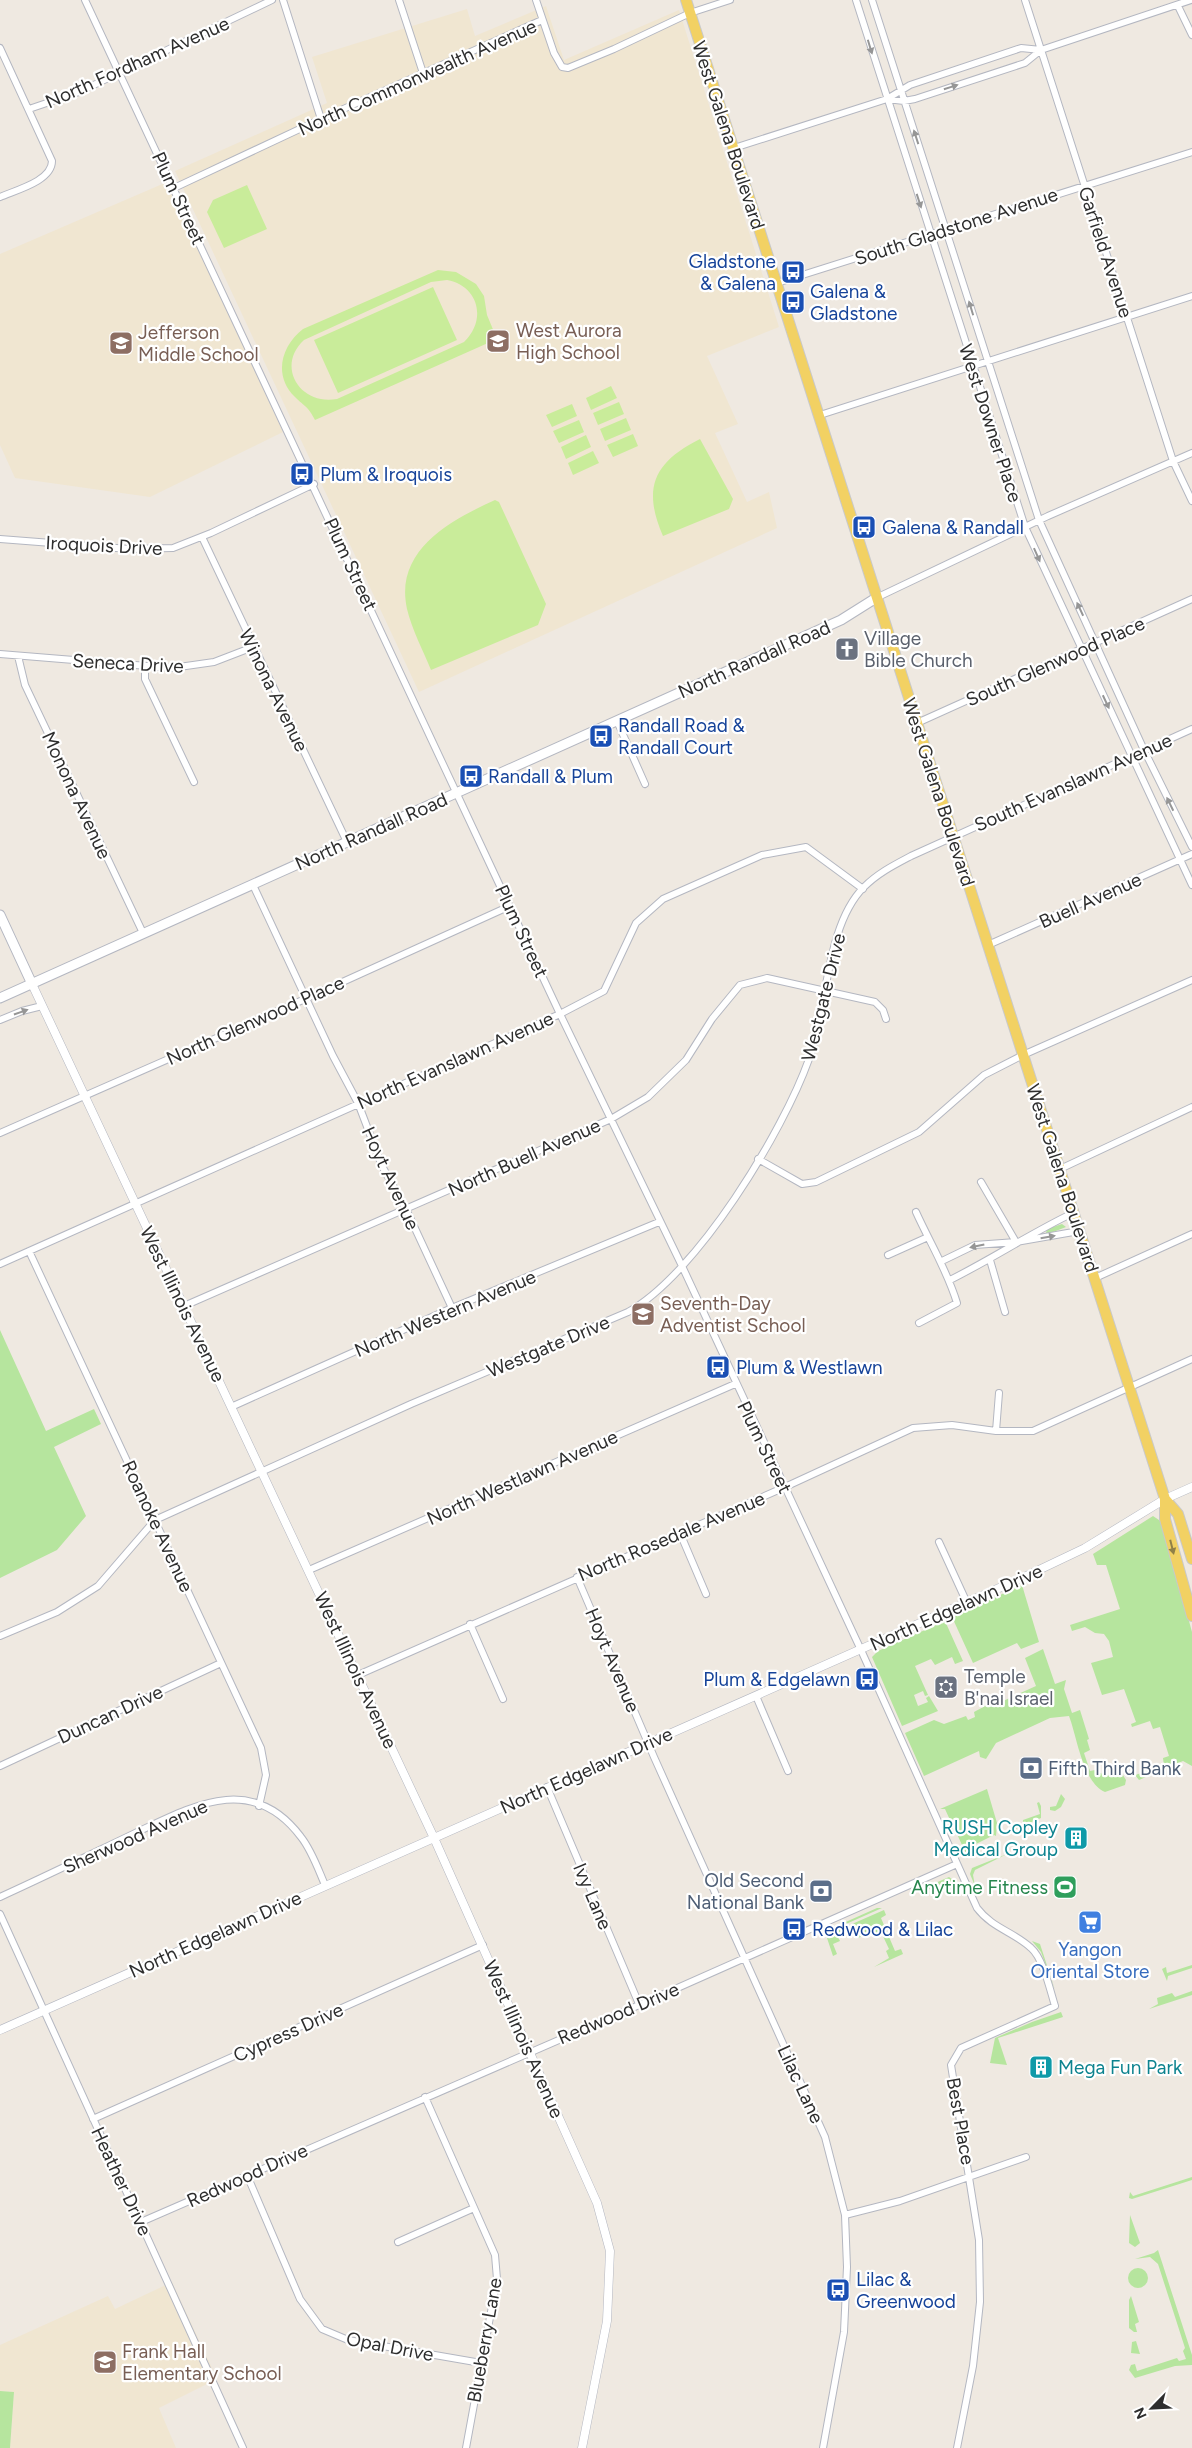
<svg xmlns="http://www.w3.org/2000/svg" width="1192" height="2448" viewBox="0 0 1192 2448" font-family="Figtree,sans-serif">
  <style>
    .education { fill: #f0e6d1 }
    .green { fill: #b6e59e }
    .pitch { fill: #c9ec9a; fill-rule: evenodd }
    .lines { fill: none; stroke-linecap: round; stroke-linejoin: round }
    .minor-casing { stroke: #b4b7c1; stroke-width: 8 }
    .tertiary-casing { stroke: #b4b7c1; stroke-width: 9 }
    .secondary-casing { stroke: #b4b7c1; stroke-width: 11 }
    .primary-casing { stroke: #c9c9c9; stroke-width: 12 }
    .minor { stroke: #fff; stroke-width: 6 }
    .tertiary { stroke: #fff; stroke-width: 8 }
    .secondary { stroke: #fff; stroke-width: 9 }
    .primary { stroke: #f2d163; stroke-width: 10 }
    .oneway { fill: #969696 }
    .oneway2 { fill: #908048 }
    .labels { text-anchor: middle; stroke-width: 4.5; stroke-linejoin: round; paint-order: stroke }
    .street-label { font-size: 19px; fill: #2e2e2e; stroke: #fff }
    .transit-label { font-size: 19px; fill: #164399; stroke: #fff; text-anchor: start }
    .education-label { font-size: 19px; fill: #785e54; stroke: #fff; text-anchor: start }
    .worship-label { font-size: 19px; fill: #5b616d; stroke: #fff; text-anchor: start }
    .service-label { font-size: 19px; fill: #4e5e75; stroke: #fff; text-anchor: start }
    .culture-label { font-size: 19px; fill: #0d838f; stroke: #fff; text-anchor: end }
    .leisure-label { font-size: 19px; fill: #27864d; stroke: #fff; text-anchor: end }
    .shop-label { font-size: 19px; fill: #366cbe; stroke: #fff }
  </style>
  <rect width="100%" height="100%" fill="#efe9e1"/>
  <path class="education" d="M546 6 564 60 679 10 779 327 707 356 738 424 715 433 747 502 769 492 777 528 419 692 175 171 327 103 312 57 467 9 475 36Z
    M167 182 283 432 150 497 15 478 0 445V254Z
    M172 2282 217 2379 159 2408 176 2448H10L14 2392 0 2391V2345L108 2296 115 2309Z"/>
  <path class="green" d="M1062 1224 1066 1227 1048 1234 1046 1233 1047 1229Z
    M0 1330 46 1431 94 1409 101 1424 54 1447 86 1516 57 1550 0 1578Z
    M1153 1516 1162 1522 1192 1632V1766L1183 1761 1139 1780 1135 1775 1164 1766 1163 1758 1169 1756 1160 1727 1153 1729 1150 1721 1132 1727 1131 1724 1136 1722 1124 1689 1102 1695 1091 1663 1113 1657 1109 1641 1104 1634 1095 1633 1085 1627 1072 1631 1070 1625 1120 1609 1106 1565H1097L1093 1554Z
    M1022 1585 1039 1642 1021 1649 1017 1643 973 1663 952 1617Z
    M945 1621 963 1661 955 1664 952 1657 935 1665 931 1659 915 1666 928 1695 925 1696 923 1691 914 1695 918 1706 928 1702 926 1698 929 1696 938 1711 902 1726 872 1657 878 1651Z
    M1043 1649 1055 1684 1066 1680 1064 1689 1072 1713 1080 1710 1089 1739 1087 1740 1090 1750 1084 1753 1090 1771 1095 1770 1106 1776 1121 1772 1126 1780 1125 1785 1105 1792C1083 1783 1077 1737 1069 1716L1050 1718 996 1743 986 1759 980 1757 979 1751 924 1776 905 1733 934 1720 944 1724 966 1716 968 1720 975 1717 974 1712 987 1705 992 1706 1036 1686 1025 1658Z
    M987 1789 997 1823 996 1836 994 1835 970 1847V1851L966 1852 960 1849 962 1845 957 1834H953L948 1825 950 1820 945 1809H940Z
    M1061 1794 1065 1799 1061 1807 1055 1811 1050 1810V1807L1056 1806Z
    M1039 1802 1041 1806V1818L1011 1831 1014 1826 1023 1824V1820L1040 1814 1037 1803Z
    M1007 1854 975 1870 973 1875 975 1886 970 1874 972 1868Z
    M949 1877 959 1884 973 1914 959 1884 952 1887 949 1880 923 1892 924 1888Z
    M877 1908H882L828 1932 830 1929Z
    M884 1910 886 1915 881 1918 895 1951 901 1949 903 1954 874 1967 889 1958 886 1951 889 1949 881 1932 874 1935 872 1932 858 1938 852 1924Z
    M849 1925 852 1931 838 1937 840 1941 833 1944 837 1954 833 1956 826 1935Z
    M1032 1941 1040 1944 1055 1990 1041 1952Z
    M1192 1965V1968L1168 1976 1167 1981 1162 1969 1166 1967 1167 1973Z
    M1192 1991V1995L1149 2009 1158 2004 1157 1998 1172 1993 1175 1997Z
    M1061 2012 1063 2017 998 2038 1007 2065 990 2063 995 2038 1032 2022Z
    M1192 2177V2180L1132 2199 1129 2198 1130 2192 1133 2196Z
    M1130 2215 1140 2243 1135 2247 1129 2243Z
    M1158 2250 1192 2355V2365L1175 2366 1135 2378 1129 2370 1131 2365 1135 2364 1137 2371 1177 2358 1179 2361 1186 2359 1183 2351 1185 2348 1158 2264 1150 2257 1135 2259 1154 2253Z
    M1128 2278a10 10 0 1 1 20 0a10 10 0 1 1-20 0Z
    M1131 2296 1139 2322 1135 2324 1137 2332H1134L1129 2328V2300Z
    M1136 2341 1140 2354 1131 2353 1132 2342Z
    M0 2391 14 2392 10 2448H0Z"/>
  <path class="pitch" d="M247 185 267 229 224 248 207 212 213 200Z
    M438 270 456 272 476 284 484 296 487 315 497 339 315 420C308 406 305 407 295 397 273 376 281 346 303 329ZM447 280C479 286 487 320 464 342L337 399C301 406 275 367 304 340L431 282Z
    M433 287 457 340 338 393 314 340Z
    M611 386 617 398 591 410 586 398Z
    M619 402 624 414 598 425 593 413Z
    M572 404 577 416 552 427 546 415Z
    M626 418 631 430 605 441 600 429Z
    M579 420 584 432 559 443 553 431Z
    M633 434 638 446 613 457 607 445Z
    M586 435 591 447 566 459 561 447Z
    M700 439 733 499 729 509 663 536C642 488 654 462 700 439Z
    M593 451 599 463 573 475 568 463Z
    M495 500 499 502 546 604 538 625 431 670C423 650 412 630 407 609 394 550 451 520 495 500Z"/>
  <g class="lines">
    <g class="minor-casing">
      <path id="minor" d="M85 0 560 1014 682 1266 861 1650 977 1908C992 1928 1014 1932 1031 1948 1043 1958 1050 1990 1055 2006L961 2048 951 2065 979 2240 980 2302 973 2366 957 2448
        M283 0 321 119
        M399 0 423 73
        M536 0 554 53 562 67 568 68 614 49 690 13 730 0
        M856 0 1025 527 1192 885
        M872 0 1039 520 1144 750 1192 847
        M1025 0 1173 461 1192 501
        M1178 6 1192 35
        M0 48 52 161C52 181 16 190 0 197
        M887 99 904 101 915 99 1025 63 1041 50 1191 0
        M29 109 79 92 272 0
        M734 148 887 99 910 85 1021 48 1041 50
        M174 188 321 119 542 20
        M777 283 1192 152
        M820 415 1192 296
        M202 537 347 842
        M0 539 129 549 173 548 211 533 314 484
        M876 598 1048 516 1192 453
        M0 654 172 668 214 662 253 647
        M18 656 25 685 143 933
        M145 667V679L194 782
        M617 721 645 784
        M917 723 1192 599
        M253 885 333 1056 358 1103 382 1166 406 1209 452 1308
        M988 945 1192 854
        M0 1020 22 1011 42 1006
        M0 1133 305 999 510 906
        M758 1159 802 1184 816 1182 919 1132 984 1075 1023 1055 1192 980
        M1060 1169 1192 1107
        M981 1182 1016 1242
        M916 1212C930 1243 947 1270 957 1303L919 1323
        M29 1251 261 1748 266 1775 259 1806
        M888 1255 928 1237
        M990 1260 1005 1312
        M942 1261 975 1245 1016 1242 1079 1231
        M0 1264 560 1014 604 991 636 923 663 899 762 855 806 847 863 889
        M1095 1278 1192 1234
        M950 1280C992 1259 1031 1233 1073 1213
        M184 1306 611 1119 648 1097 686 1060 712 1019 740 985 767 978 875 1002 883 1010 886 1019
        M231 1407 452 1308 659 1222
        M996 1431 999 1393
        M680 1533 706 1594
        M939 1542 967 1603
        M309 1570 735 1384
        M577 1577 654 1757 825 2137 845 2215 847 2267 844 2332 823 2448
        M470 1624 503 1699
        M0 1636 57 1612 98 1586 155 1520 411 1404 628 1312C697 1274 783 1132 809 1059 828 1008 825 926 864 887 878 873 894 865 911 856L1192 729
        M358 1675 785 1487 913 1428 952 1425 996 1431H1033L1192 1359
        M756 1696 788 1771
        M0 1766 221 1663
        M547 1787 639 2004
        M0 1897C44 1877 87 1856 131 1835 189 1808 251 1770 301 1837 312 1851 318 1869 325 1885
        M0 1914 243 2448
        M425 2097 495 2255 497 2279 466 2448
        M93 2119 483 1945
        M247 2175 300 2299 322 2329 348 2340 481 2363
        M845 2215 900 2201 1026 2157
        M141 2222 630 2009 957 1864
        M398 2242 474 2208"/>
    </g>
    <g class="tertiary-casing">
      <path id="tertiary" d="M32 984 434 1838 597 2203 610 2251 607 2321 582 2448
        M0 2030 1024 1577 1085 1548 1165 1499 1192 1487"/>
    </g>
    <g class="secondary-casing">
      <path id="secondary" d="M0 915 32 984
        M0 998 841 620 876 598"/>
    </g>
    <g class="primary-casing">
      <path id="primary" d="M686 0 1165 1499V1519L1192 1616
        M1165 1499 1178 1514 1192 1559"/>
    </g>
    <use href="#minor" class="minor"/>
    <use href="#tertiary" class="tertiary"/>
    <use href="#secondary" class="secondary"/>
    <use href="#primary" class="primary"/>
  </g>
  <defs><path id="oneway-solid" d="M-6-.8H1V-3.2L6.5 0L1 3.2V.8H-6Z" transform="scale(1.25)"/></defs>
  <g class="oneway">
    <use href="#oneway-solid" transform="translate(870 47) rotate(73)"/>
    <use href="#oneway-solid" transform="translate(951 87) rotate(-18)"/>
    <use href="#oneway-solid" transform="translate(916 137) rotate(-108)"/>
    <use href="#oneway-solid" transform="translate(919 201) rotate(72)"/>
    <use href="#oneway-solid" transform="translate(971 308) rotate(-107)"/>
    <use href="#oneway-solid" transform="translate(1037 555) rotate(66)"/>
    <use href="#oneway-solid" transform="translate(1080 609) rotate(-115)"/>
    <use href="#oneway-solid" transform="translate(1106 702) rotate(65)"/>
    <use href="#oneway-solid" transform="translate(1170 804) rotate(-116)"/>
    <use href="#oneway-solid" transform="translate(21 1012) rotate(-19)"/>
    <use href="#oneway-solid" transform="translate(1048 1237) rotate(-10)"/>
    <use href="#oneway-solid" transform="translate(977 1246) rotate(168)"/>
  </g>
  <use class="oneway2" href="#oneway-solid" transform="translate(1172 1547) rotate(76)"/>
  <defs>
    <g id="bus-square" transform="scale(1.25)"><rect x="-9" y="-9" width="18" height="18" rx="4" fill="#1a4fb4" stroke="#fff"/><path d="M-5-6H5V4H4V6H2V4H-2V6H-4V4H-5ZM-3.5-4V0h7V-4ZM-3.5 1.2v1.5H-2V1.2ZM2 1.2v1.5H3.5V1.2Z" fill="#fff"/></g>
    <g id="school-square" transform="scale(1.25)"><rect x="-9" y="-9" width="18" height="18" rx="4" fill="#8d6e63" stroke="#fff"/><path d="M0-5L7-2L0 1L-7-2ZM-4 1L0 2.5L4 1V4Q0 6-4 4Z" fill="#fff"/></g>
    <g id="church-square" transform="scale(1.25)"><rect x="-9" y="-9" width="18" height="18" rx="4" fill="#6b7280" stroke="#fff"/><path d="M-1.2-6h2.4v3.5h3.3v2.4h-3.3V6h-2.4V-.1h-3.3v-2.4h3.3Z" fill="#fff"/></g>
    <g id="synagogue-square" transform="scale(1.25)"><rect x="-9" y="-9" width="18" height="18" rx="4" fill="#6b7280" stroke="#fff"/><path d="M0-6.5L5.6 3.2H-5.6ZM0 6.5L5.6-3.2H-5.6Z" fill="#fff"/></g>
    <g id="bank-square" transform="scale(1.25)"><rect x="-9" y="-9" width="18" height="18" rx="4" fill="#5c6f8a" stroke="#fff"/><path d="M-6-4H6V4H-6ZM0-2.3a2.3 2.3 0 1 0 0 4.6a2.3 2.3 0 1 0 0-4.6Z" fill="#fff"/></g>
    <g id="building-square" transform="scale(1.25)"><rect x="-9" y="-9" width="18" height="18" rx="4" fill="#0f9aa8" stroke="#fff"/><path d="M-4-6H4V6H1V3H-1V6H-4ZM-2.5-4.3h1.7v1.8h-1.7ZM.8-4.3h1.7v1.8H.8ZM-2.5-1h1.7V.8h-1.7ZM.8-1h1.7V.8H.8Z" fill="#fff"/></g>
    <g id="stadium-square" transform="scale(1.25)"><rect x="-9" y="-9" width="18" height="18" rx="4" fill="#2e9e5b" stroke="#fff"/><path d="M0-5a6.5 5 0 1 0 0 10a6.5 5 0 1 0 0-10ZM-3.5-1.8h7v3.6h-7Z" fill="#fff"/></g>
    <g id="supermarket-square" transform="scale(1.25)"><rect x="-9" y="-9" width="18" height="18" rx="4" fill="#3f7fe0" stroke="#fff"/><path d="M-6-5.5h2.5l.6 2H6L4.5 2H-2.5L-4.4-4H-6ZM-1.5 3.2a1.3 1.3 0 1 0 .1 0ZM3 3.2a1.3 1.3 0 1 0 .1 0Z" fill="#fff"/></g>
  </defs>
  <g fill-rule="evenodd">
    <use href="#bus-square" x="793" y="272"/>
    <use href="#bus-square" x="793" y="302"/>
    <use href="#school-square" x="498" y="341"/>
    <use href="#school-square" x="121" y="343"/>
    <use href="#bus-square" x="302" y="474"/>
    <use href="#bus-square" x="864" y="527"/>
    <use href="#church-square" x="847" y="649"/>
    <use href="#bus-square" x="601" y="736"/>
    <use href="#bus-square" x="471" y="776"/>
    <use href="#school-square" x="643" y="1314"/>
    <use href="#bus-square" x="718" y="1367"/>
    <use href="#bus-square" x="867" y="1679"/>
    <use href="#synagogue-square" x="946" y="1687"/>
    <use href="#bank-square" x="1031" y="1768"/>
    <use href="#building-square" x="1076" y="1838"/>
    <use href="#stadium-square" x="1065" y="1887"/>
    <use href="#bank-square" x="821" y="1891"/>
    <use href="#supermarket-square" x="1090" y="1922"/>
    <use href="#bus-square" x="794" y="1929"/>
    <use href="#building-square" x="1041" y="2067"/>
    <use href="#bus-square" x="838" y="2290"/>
    <use href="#school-square" x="105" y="2362"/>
  </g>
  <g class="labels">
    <g class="street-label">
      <text transform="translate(137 62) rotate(-24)" y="7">North Fordham Avenue</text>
      <text transform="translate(417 77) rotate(-24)" y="7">North Commonwealth Avenue</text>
      <text transform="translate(729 135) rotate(72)" y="7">West Galena Boulevard</text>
      <text transform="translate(179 198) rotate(65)" y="7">Plum Street</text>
      <text transform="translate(956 226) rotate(-18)" y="7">South Gladstone Avenue</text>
      <text transform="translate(1106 252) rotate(72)" y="7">Garfield Avenue</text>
      <text transform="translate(991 423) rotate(72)" y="7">West Downer Place</text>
      <text transform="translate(104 545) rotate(3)" y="7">Iroquois Drive</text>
      <text transform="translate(351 564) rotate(65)" y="7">Plum Street</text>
      <text transform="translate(754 659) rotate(-24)" y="7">North Randall Road</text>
      <text transform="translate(1055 661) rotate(-24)" y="7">South Glenwood Place</text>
      <text transform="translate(128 663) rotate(3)" y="7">Seneca Drive</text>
      <text transform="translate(274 690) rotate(64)" y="7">Winona Avenue</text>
      <text transform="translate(1073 782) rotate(-24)" y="7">South Evanslawn Avenue</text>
      <text transform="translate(939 792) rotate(72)" y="7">West Galena Boulevard</text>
      <text transform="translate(77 795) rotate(65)" y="7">Monona Avenue</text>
      <text transform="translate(371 831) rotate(-24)" y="7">North Randall Road</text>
      <text transform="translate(1090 900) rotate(-24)" y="7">Buell Avenue</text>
      <text transform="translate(522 931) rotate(65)" y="7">Plum Street</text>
      <text transform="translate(823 997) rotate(-76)" y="7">Westgate Drive</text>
      <text transform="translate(255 1020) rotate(-24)" y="7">North Glenwood Place</text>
      <text transform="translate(455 1060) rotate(-24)" y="7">North Evanslawn Avenue</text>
      <text transform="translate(524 1157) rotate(-24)" y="7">North Buell Avenue</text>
      <text transform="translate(391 1178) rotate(65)" y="7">Hoyt Avenue</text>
      <text transform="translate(1063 1178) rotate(72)" y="7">West Galena Boulevard</text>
      <text transform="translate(183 1304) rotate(64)" y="7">West Illinois Avenue</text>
      <text transform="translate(445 1313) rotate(-23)" y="7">North Western Avenue</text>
      <text transform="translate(548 1346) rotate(-23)" y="7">Westgate Drive</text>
      <text transform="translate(765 1447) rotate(64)" y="7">Plum Street</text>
      <text transform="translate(522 1477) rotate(-24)" y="7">North Westlawn Avenue</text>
      <text transform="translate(158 1526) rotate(65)" y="7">Roanoke Avenue</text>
      <text transform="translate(671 1536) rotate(-23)" y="7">North Rosedale Avenue</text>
      <text transform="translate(956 1607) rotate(-24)" y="7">North Edgelawn Drive</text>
      <text transform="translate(613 1660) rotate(67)" y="7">Hoyt Avenue</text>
      <text transform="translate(356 1670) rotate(65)" y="7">West Illinois Avenue</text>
      <text transform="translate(110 1714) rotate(-25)" y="7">Duncan Drive</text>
      <text transform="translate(586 1770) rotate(-24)" y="7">North Edgelawn Drive</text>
      <text transform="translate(135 1836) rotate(-24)" y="7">Sherwood Avenue</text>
      <text transform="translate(593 1896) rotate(67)" y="7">Ivy Lane</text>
      <text transform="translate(215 1934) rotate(-24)" y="7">North Edgelawn Drive</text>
      <text transform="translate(618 2013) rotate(-23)" y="7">Redwood Drive</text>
      <text transform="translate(288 2032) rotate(-24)" y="7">Cypress Drive</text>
      <text transform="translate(524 2039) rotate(66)" y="7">West Illinois Avenue</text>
      <text transform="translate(801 2084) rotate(65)" y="7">Lilac Lane</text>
      <text transform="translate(961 2121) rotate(80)" y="7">Best Place</text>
      <text transform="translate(247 2175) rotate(-24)" y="7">Redwood Drive</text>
      <text transform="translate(122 2181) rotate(65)" y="7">Heather Drive</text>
      <text transform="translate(484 2340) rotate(-80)" y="7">Blueberry Lane</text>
      <text transform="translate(390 2346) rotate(11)" y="7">Opal Drive</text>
    </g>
    <g class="transit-label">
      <text x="776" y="268" text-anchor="end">Gladstone<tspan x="776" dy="22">&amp; Galena</tspan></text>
      <text x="810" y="298">Galena &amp;<tspan x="810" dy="22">Gladstone</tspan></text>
      <text x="320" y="481">Plum &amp; Iroquois</text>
      <text x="882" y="534">Galena &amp; Randall</text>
      <text x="618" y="732">Randall Road &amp;<tspan x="618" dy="22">Randall Court</tspan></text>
      <text x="488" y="783">Randall &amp; Plum</text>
      <text x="736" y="1374">Plum &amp; Westlawn</text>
      <text x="850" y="1686" text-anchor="end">Plum &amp; Edgelawn</text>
      <text x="812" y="1936">Redwood &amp; Lilac</text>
      <text x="856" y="2286">Lilac &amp;<tspan x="856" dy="22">Greenwood</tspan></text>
    </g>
    <g class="education-label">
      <text x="516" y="337">West Aurora<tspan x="516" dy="22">High School</tspan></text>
      <text x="138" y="339">Jefferson<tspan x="138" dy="22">Middle School</tspan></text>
      <text x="660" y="1310">Seventh-Day<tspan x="660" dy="22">Adventist School</tspan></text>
      <text x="122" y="2358">Frank Hall<tspan x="122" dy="22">Elementary School</tspan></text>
    </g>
    <g class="worship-label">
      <text x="864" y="645">Village<tspan x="864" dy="22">Bible Church</tspan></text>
      <text x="964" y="1683">Temple<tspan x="964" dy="22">B'nai Israel</tspan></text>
    </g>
    <g class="service-label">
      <text x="1048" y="1775">Fifth Third Bank</text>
      <text x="804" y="1887" text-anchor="end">Old Second<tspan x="804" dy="22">National Bank</tspan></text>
    </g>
    <g class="culture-label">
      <text x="1058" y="1834">RUSH Copley<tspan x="1058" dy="22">Medical Group</tspan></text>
      <text x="1058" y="2074" text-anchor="start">Mega Fun Park</text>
    </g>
    <g class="leisure-label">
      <text x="1048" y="1894">Anytime Fitness</text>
    </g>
    <g class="shop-label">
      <text x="1090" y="1956">Yangon<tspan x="1090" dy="22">Oriental Store</tspan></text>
    </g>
  </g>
  <g transform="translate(1152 2408) rotate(246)" stroke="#ffffff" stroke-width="4" paint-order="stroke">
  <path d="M0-4L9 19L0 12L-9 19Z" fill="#2e2e2e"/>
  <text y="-8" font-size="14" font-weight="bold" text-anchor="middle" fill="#2e2e2e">N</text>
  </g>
</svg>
